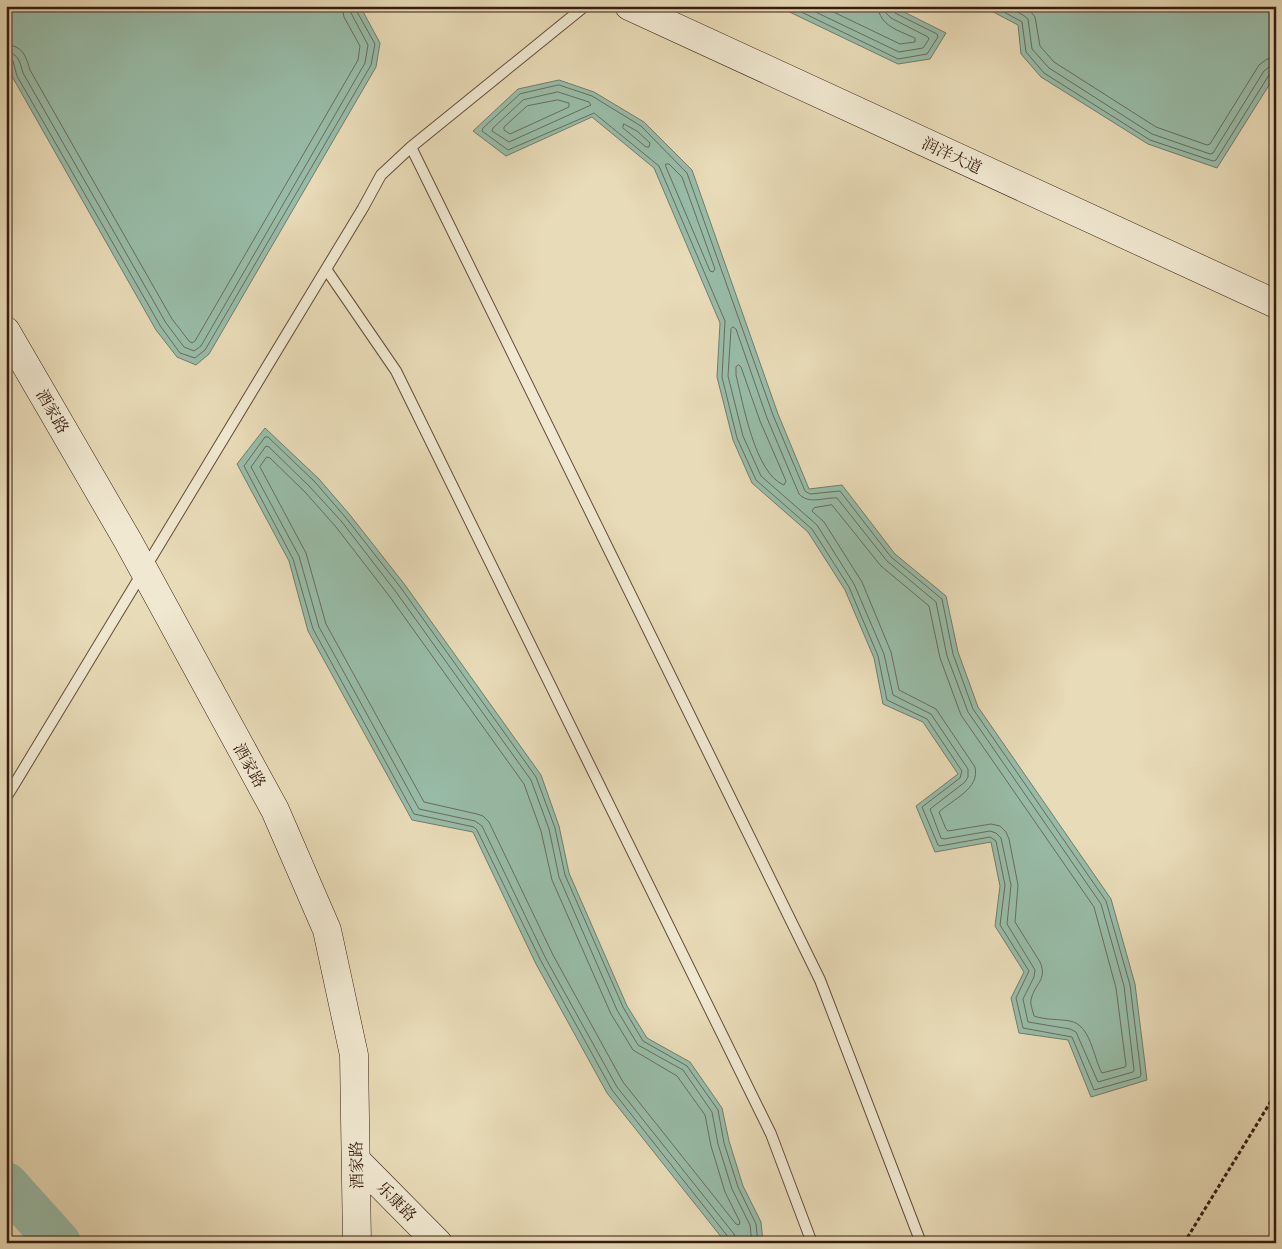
<svg xmlns="http://www.w3.org/2000/svg" width="1282" height="1249" viewBox="0 0 1282 1249" font-family="'IM FELL Double Pica','Noto Serif SC',serif">
  <style>
    .water { fill: #98bca8; stroke: #717c6b }
    .lines { fill: none; stroke-linecap: round; stroke-linejoin: round }
    .shore { stroke: #686c5c; stroke-width: 1 }
    .river { stroke: #98bca8; stroke-width: 44 }
    .lane-casing { stroke: #634b3a; stroke-width: 12 }
    .secondary-casing { stroke: #371b10; stroke-width: 29 }
    .path { stroke: #371b10; stroke-width: 3; stroke-dasharray: 4 2.5; stroke-linecap: butt }
    .lane { stroke: #f0e8d0; stroke-width: 10 }
    .secondary { stroke: #f0e8d0; stroke-width: 28 }
    .labels { text-anchor: middle; stroke-width: 4; stroke-linejoin: round; paint-order: stroke }
    .street-label { font-size: 16px; fill: #371b10; stroke: #f0e8d0 }
  </style>
  <rect width="100%" height="100%" fill="#e8dbb7"/>
  <filter id="stains"><feTurbulence type="fractalNoise" baseFrequency=".004" numOctaves="4"/><feColorMatrix values="0 0 0 0 .2 0 0 0 0 .09 0 0 0 0 .02 0 0 0 .5 -.17"/></filter>
  <radialGradient id="worn" r=".72"><stop offset=".6" stop-color="#630" stop-opacity="0"/><stop offset="1" stop-color="#630" stop-opacity=".3"/></radialGradient>
  <path class="water" d="M6 6H360L380 43 376 67 209 354 196 365 177 357 156 330 13 78 6 56Z
    M777 6H892L946 33 930 59 898 64Z
    M982 6H1276V74L1217 168 1148 144 1041 77 1021 54 1018 25Z
    M559 80 594 92 644 122 692 170 778 414 809 489 842 485 895 554 946 596 958 652 978 707 1111 899 1135 984 1147 1080 1091 1097 1068 1040 1019 1033 1011 998 1024 972 995 926 1000 886 991 842 935 852 916 806 958 774 923 722 883 704 874 658 845 590 808 532 752 483 733 440 717 377 720 323 654 168 592 117 506 156 473 131 518 89Z
    M265 428 319 479 350 515 405 585 541 775 559 826 569 873 627 1006 647 1038 690 1062 722 1108 729 1141 743 1186 761 1222 763 1243H726L607 1093 536 964 473 832 412 820 308 631 289 561 237 464Z"/>
  <g class="lines">
    <path class="shore" d="M789 6 898 59 927 54 938 37 937 34 895 13 891 6
      M803 6 899 52 923 48 929 39 928 37 891 18 886 13 885 6
      M821 6 900 44 915 42V38C900 31 879 26 878 6
      M993 6 1022 22 1026 52 1044 73 1150 140 1213 161 1216 160 1269 75 1276 72
      M1006 6 1023 15 1028 19 1032 49 1049 68 1152 134 1210 154 1213 153 1264 71 1269 67 1276 66
      M1023 6 1030 11 1035 17 1040 46 1054 62 1156 127 1207 145 1210 144 1259 65 1267 59 1276 58
      M6 45C23 45 26 57 30 70L172 319 189 341 192 343 195 341 358 60 360 46 344 17 342 6
      M6 52C19 53 20 63 23 73L166 323 184 347 194 351 201 346 365 63 368 45 351 13 349 6
      M6 59 13 61 17 76 161 327 180 353 195 358 205 350 371 65 375 44 356 10V6
      M559 85 592 96 641 126 687 173 773 415 805 491 810 494 840 491 891 557 942 599 953 654 973 709 1106 901 1130 985 1141 1074 1140 1077 1094 1090 1072 1037 1023 1028 1016 998 1029 971 1000 925 1005 885 996 841 990 837 940 846 938 845 922 807 960 778 962 771 927 719 887 700 878 656 849 587 812 529 756 480 737 438 722 377 725 321 659 166 594 113 508 150 482 131 483 128 520 94Z
      M558 92 589 102 591 105 509 142 492 131 493 128 523 100Z
      M558 100 569 103V107L510 134 504 130V127L527 106Z
      M624 124 637 131 650 143 649 147H646L623 128Z
      M666 164H669L682 177 715 269 713 272 710 271 666 167Z
      M733 327 736 329 767 418 799 494C809 505 825 497 837 498L887 561 936 602 947 656 968 712 1101 904 1124 986 1134 1070 1133 1072 1098 1082 1076 1032 1070 1029 1028 1022 1023 999 1034 977 1035 970 1007 924 1011 885 1001 838 996 833 990 831 944 839 941 838 930 809 965 782 968 777V769L931 714 893 695 884 654 854 584 817 525 761 476 743 436 728 376 731 329Z
      M739 365 741 367 760 421 786 481 784 485C755 474 743 403 736 375V367Z
      M267 457 270 458 305 492 336 527 390 597 524 784 541 831 552 880 611 1014 633 1050 677 1076 705 1115 711 1146 725 1192 740 1222 739 1225 736 1224 623 1082 553 955 489 822 483 816 477 814 424 802 326 624 306 553 260 467Z
      M832 505 881 566 929 606 940 658 961 715 1094 907 1116 988 1126 1065 1125 1067 1102 1073C1093 1057 1091 1025 1070 1021 1058 1019 1045 1020 1034 1016 1033 1011 1030 1004 1031 1000 1034 984 1048 980 1040 962L1015 922 1018 885 1009 839 1006 832 1000 826 991 824 948 831 946 829 939 812C953 799 980 789 975 767L936 709 899 690 891 652 862 582 824 522 812 511 814 508Z
      M730 1243 729 1238 612 1090 541 961 477 830 474 827 414 814 313 629 293 559 244 466 265 437H268L315 482 346 518 401 588 536 777 555 828 565 875 623 1007 643 1041 687 1066 718 1110 724 1143 738 1187 756 1224 758 1243
      M736 1243 734 1234 617 1087 546 959 482 826 475 821 419 809 319 627 299 556 251 467 266 446 269 447 310 487 342 522 396 592 531 780 549 829 559 877 617 1010 638 1045 683 1070 712 1112 718 1144 732 1189 750 1225 752 1243"/>
    <path class="river" d="M6 1184 59 1243"/>
    <g class="lane-casing">
      <path id="lane" d="M411 147 820 980 921 1243
        M326 269 396 371 771 1134 812 1243
        M6 798 363 208 381 175 411 147 585 6"/>
    </g>
    <g class="secondary-casing">
      <path id="secondary" d="M629 6 1276 304
        M6 331 128 541 275 810 327 930 354 1055 357 1243
        M356 1160 438 1243"/>
    </g>
    <path class="path" d="M1184 1243 1276 1093"/>
    <use href="#lane" class="lane"/>
    <use href="#secondary" class="secondary"/>
  </g>
  <g class="labels">
    <g class="street-label">
      <text transform="translate(952 155) rotate(25)" y="6">润洋大道</text>
      <text transform="translate(53 411) rotate(60)" y="6">酒家路</text>
      <text transform="translate(250 765) rotate(61)" y="6">酒家路</text>
      <text transform="translate(356 1165) rotate(-91)" y="6">酒家路</text>
      <text transform="translate(397 1201) rotate(45)" y="6">乐康路</text>
    </g>
  </g>
  <rect width="1282" height="1249" fill="none" stroke="#e8dbb7" stroke-width="25"/>
  <rect x="8" y="8" width="1267" height="1234" fill="none" stroke="#371b10" stroke-width="2.5"/>
  <rect x="12" y="12" width="1257" height="1224" fill="none" stroke="#371b10"/>
  <rect width="100%" height="100%" filter="url(#stains)"/>
  <rect width="100%" height="100%" fill="url(#worn)"/>
</svg>
